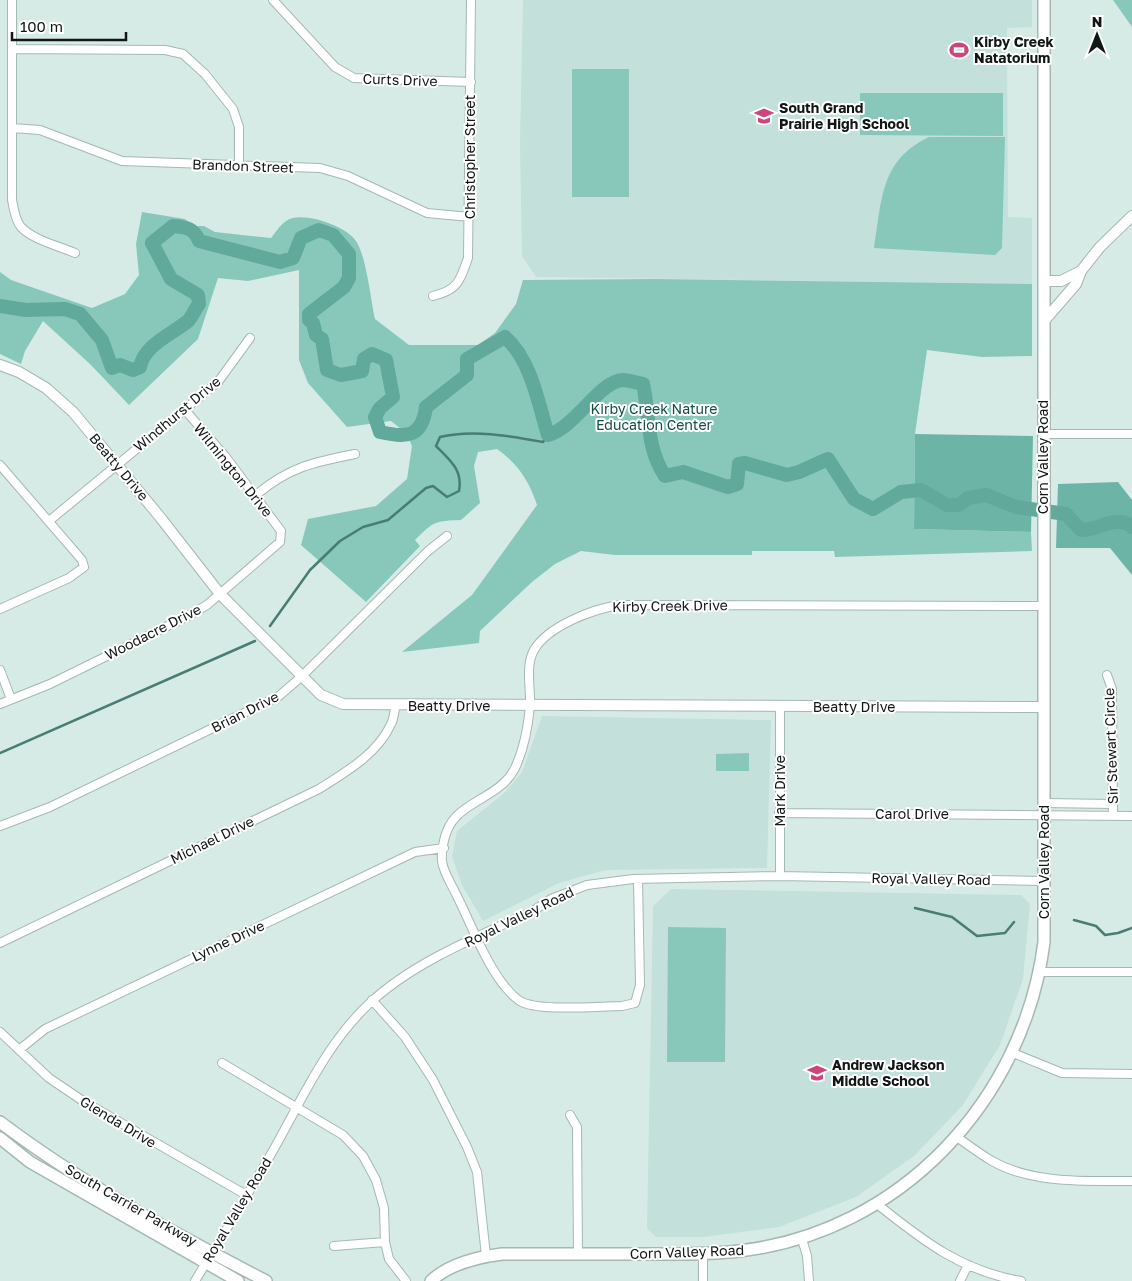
<svg xmlns="http://www.w3.org/2000/svg" width="1132" height="1281" viewBox="0 0 1132 1281" font-family="'Golos Text',sans-serif">
  <style>
    .built { fill: #c3e0da }
    .green { fill: #87c8bb }
    .forest { fill: #6cb4a6 }
    .lines { fill: none; stroke-linecap: round; stroke-linejoin: round }
    .stream { stroke: #497d73; stroke-width: 2.5 }
    .river { stroke: #61a99b; stroke-width: 14 }
    .minor-casing { stroke: #a5b8b4; stroke-width: 10 }
    .tertiary-casing { stroke: #a5b8b4; stroke-width: 12 }
    .secondary-casing { stroke: #a5b8b4; stroke-width: 14 }
    .minor { stroke: #fff; stroke-width: 8 }
    .tertiary { stroke: #fff; stroke-width: 10 }
    .secondary { stroke: #fff; stroke-width: 11 }
    .labels { text-anchor: middle; stroke-width: 4; stroke-linejoin: round; paint-order: stroke }
    .poi-label { font-size: 14px; font-weight: bold; fill: #101715; stroke: #fff; text-anchor: start }
    .street-label { font-size: 14px; fill: #101715; stroke: #fff }
    .park-label { font-size: 14px; fill: #0f4e45; stroke: #fff }
  </style>
  <rect width="100%" height="100%" fill="#d7ebe6"/>
  <path class="built" d="M523 0H1032V27L1007 28 1008 217 1032 218V284L536 277 522 256 520 143Z
    M542 716 771 720 767 868 605 870 559 883 483 921 462 885 452 856 457 831 503 794 522 772Z
    M671 889 1021 895 1030 904 1023 979 1000 1045 963 1105 914 1156 856 1197 779 1227 703 1237H656L647 1228 653 906Z"/>
  <path class="green" d="M1113 0H1132V27Z
    M572 69H629V197H572Z
    M860 93H1003V136L860 135Z
    M929 137H1005L1002 248 995 255 874 248C882 200 880 160 929 137Z
    M142 212 185 219 193 226H204L215 232 271 238C275 233 280 225 286 221 302 210 346 226 356 241 366 255 371 301 375 319L409 345H478L495 333 516 304 523 280 655 279 1032 284V356L982 357 927 350 915 434 914 529 1031 532 1032 551 835 557 834 551H752V555H615L581 551 555 564 532 582 480 631 479 643 402 652 472 595 537 505C529 481 518 464 497 449L478 452 474 466 480 503 461 520C435 521 434 521 415 540L420 546 366 602 301 545 308 519 376 506 407 479 412 446 406 433 391 421 347 427 308 383 299 360V270L248 281 218 278 198 339 129 405 91 365 43 321 25 351 21 364 0 354V272L11 280 92 308 125 294 139 275 136 244Z
    M749 753V771H716V754Z
    M668 927 726 928 725 1062H667Z"/>
  <path class="forest" d="M915 434 1033 436 1031 532 914 529Z
    M1118 482 1132 500V575L1110 548H1056L1058 484Z"/>
  <g class="lines">
    <path class="stream" d="M270 626 310 570 340 541 363 527 388 520 426 488 433 486 447 497 459 491C463 470 450 460 436 446L440 437C472 429 510 436 543 442L548 435
      M0 753 255 641
      M915 908 952 917 977 936 1005 933 1014 922
      M1074 920 1096 926 1105 935 1118 933 1132 928"/>
    <path class="river" d="M0 306 26 310 65 309 80 314 102 340 112 368 120 365 133 370 140 367C144 345 172 334 188 321 192 317 195 309 199 304L198 295 171 279 152 243 173 226C186 227 194 228 199 241L280 262 293 258 301 238 319 230 333 235 349 254V278L344 287 309 314V320L313 323 316 335 322 339 327 370 341 375 362 371 364 359 372 354 386 360 393 397 380 408 375 417 380 432C406 438 422 438 426 407L467 375V359L505 337C531 360 538 402 548 435 575 428 599 381 623 380 629 380 637 383 643 384 650 416 646 448 665 476L683 472 728 487 737 484 739 464 745 463 787 475 799 472 828 459 854 499 873 509 901 492 921 490 947 505H959L968 498 986 495 1016 507 1066 514 1081 530C1097 531 1118 513 1132 527"/>
    <g class="minor-casing">
      <path id="minor" d="M12 0V200C14 209 15 220 21 227 33 240 59 246 75 253
        M273 0 335 67 354 78 471 82
        M12 49 165 50 183 54 205 74 233 109 239 127V165
        M12 128 40 130 122 161 320 168 348 176 427 213 470 217
        M433 296C458 290 460 281 468 258L471 0
        M1043 434H1132
        M0 465 82 560 84 567 69 578 0 609
        M256 495C289 467 314 462 355 454
        M49 521 218 382 250 338
        M0 670 11 699
        M1107 675 1112 689 1113 816
        M0 704 50 684 188 616 207 605 280 542 281 531 225 456 185 410
        M780 707V876
        M1044 803 1113 804
        M779 813 1132 816
        M0 826 50 807 279 696 301 677 428 551 447 536
        M638 880 640 985 635 1003 622 1006C599 1006 538 1012 520 1001 513 997 507 989 502 983 483 957 471 924 457 896 452 885 443 872 442 861 441 853 444 838 447 831 458 801 501 798 515 768 524 749 528 727 530 706 531 689 525 666 534 650 548 626 593 609 619 605L1043 606
        M0 943 319 789C344 773 378 754 391 724 394 719 394 711 396 705
        M1040 972H1132
        M372 1000 405 1037 433 1080 467 1147 477 1172 486 1256
        M0 1032 49 1078 83 1101 248 1196
        M19 1050 45 1029 415 852 444 848
        M1013 1053 1062 1073 1132 1074
        M222 1063 343 1135 363 1156 376 1180 384 1208 385 1242 389 1259 406 1281
        M570 1115 577 1127 578 1254
        M957 1137C968 1145 980 1154 992 1161 1032 1184 1087 1181 1132 1181
        M877 1204C922 1240 961 1271 1021 1281
        M802 1239 807 1256 809 1281
        M334 1246 385 1242
        M703 1254V1281
        M195 1281C222 1236 249 1193 275 1147 303 1097 328 1041 371 1002 414 962 479 936 533 911L551 899 587 885 633 879 780 876 1043 881
        M960 1281 968 1265"/>
    </g>
    <g class="tertiary-casing">
      <path id="tertiary" d="M1044 281H1061L1081 271
        M1044 321 1076 284 1081 271 1100 247 1132 216
        M0 365 19 372 46 388 73 412 160 517 220 594 321 695 343 704 1043 707"/>
    </g>
    <g class="secondary-casing">
      <path id="secondary" d="M0 1122C82 1184 175 1234 266 1281
        M0 1138 30 1162 238 1281
        M431 1281C449 1264 478 1257 502 1254 548 1254 595 1254 641 1254 674 1254 707 1255 739 1251 900 1233 1024 1100 1044 942V0"/>
    </g>
    <use href="#minor" class="minor"/>
    <use href="#tertiary" class="tertiary"/>
    <use href="#secondary" class="secondary"/>
  </g>
  <defs>
    <g id="stadium-bare" transform="scale(1.5)"><path d="M0-5a6.5 5 0 1 0 0 10a6.5 5 0 1 0 0-10ZM-3.5-1.8h7v3.6h-7Z" fill="#ce457e" stroke="#fff" stroke-width="2.5" paint-order="stroke"/></g>
    <g id="school-bare" transform="scale(1.5)"><path d="M0-5L7-2L0 1L-7-2ZM-4 1L0 2.5L4 1V4Q0 6-4 4Z" fill="#ce457e" stroke="#fff" stroke-width="2.5" paint-order="stroke"/></g>
  </defs>
  <g fill-rule="evenodd">
    <use href="#stadium-bare" x="959" y="50"/>
    <use href="#school-bare" x="764" y="116"/>
    <use href="#school-bare" x="817" y="1073"/>
  </g>
  <g class="labels">
    <g class="poi-label">
      <text x="974" y="47">Kirby Creek<tspan x="974" dy="16">Natatorium</tspan></text>
      <text x="779" y="113">South Grand<tspan x="779" dy="16">Prairie High School</tspan></text>
      <text x="832" y="1070">Andrew Jackson<tspan x="832" dy="16">Middle School</tspan></text>
    </g>
    <g class="street-label">
      <text transform="translate(400 80) rotate(2)" y="5">Curts Drive</text>
      <text transform="translate(470 157) rotate(-90)" y="5">Christopher Street</text>
      <text transform="translate(243 166) rotate(2)" y="5">Brandon Street</text>
      <text transform="translate(177 414) rotate(-40)" y="5">Windhurst Drive</text>
      <text transform="translate(1043 457) rotate(-90)" y="5">Corn Valley Road</text>
      <text transform="translate(119 467) rotate(50)" y="5">Beatty Drive</text>
      <text transform="translate(233 470) rotate(51)" y="5">Wilmington Drive</text>
      <text transform="translate(670 606) rotate(-1)" y="5">Kirby Creek Drive</text>
      <text transform="translate(153 632) rotate(-27)" y="5">Woodacre Drive</text>
      <text x="449" y="711">Beatty Drive</text>
      <text x="854" y="712">Beatty Drive</text>
      <text transform="translate(245 712) rotate(-27)" y="5">Brian Drive</text>
      <text transform="translate(1111 746) rotate(-92)" y="5">Sir Stewart Circle</text>
      <text transform="translate(780 791) rotate(-90)" y="5">Mark Drive</text>
      <text x="912" y="819">Carol Drive</text>
      <text transform="translate(212 840) rotate(-26)" y="5">Michael Drive</text>
      <text transform="translate(1044 862) rotate(-90)" y="5">Corn Valley Road</text>
      <text transform="translate(931 879) rotate(1)" y="5">Royal Valley Road</text>
      <text transform="translate(519 917) rotate(-26)" y="5">Royal Valley Road</text>
      <text transform="translate(228 941) rotate(-25)" y="5">Lynne Drive</text>
      <text transform="translate(118 1122) rotate(31)" y="5">Glenda Drive</text>
      <text transform="translate(131 1205) rotate(30)" y="5">South Carrier Parkway</text>
      <text transform="translate(237 1210) rotate(-59)" y="5">Royal Valley Road</text>
      <text transform="translate(687 1252) rotate(-2)" y="5">Corn Valley Road</text>
    </g>
    <g class="park-label">
      <text x="654" y="414">Kirby Creek Nature<tspan x="654" dy="16">Education Center</tspan></text>
    </g>
  </g>
  <g transform="translate(1097 35)" stroke="#ffffff" stroke-width="4" paint-order="stroke">
  <path d="M0-4L9 19L0 12L-9 19Z" fill="#101715"/>
  <text y="-8" font-size="14" font-weight="bold" text-anchor="middle" fill="#101715">N</text>
  </g>
  <path d="M12 32v8h114v-8" fill="none" stroke="#101715" stroke-width="2.5"/>
  <text x="20" y="32" font-size="15" fill="#101715" stroke="#ffffff" stroke-width="4" paint-order="stroke">100 m</text>
</svg>
